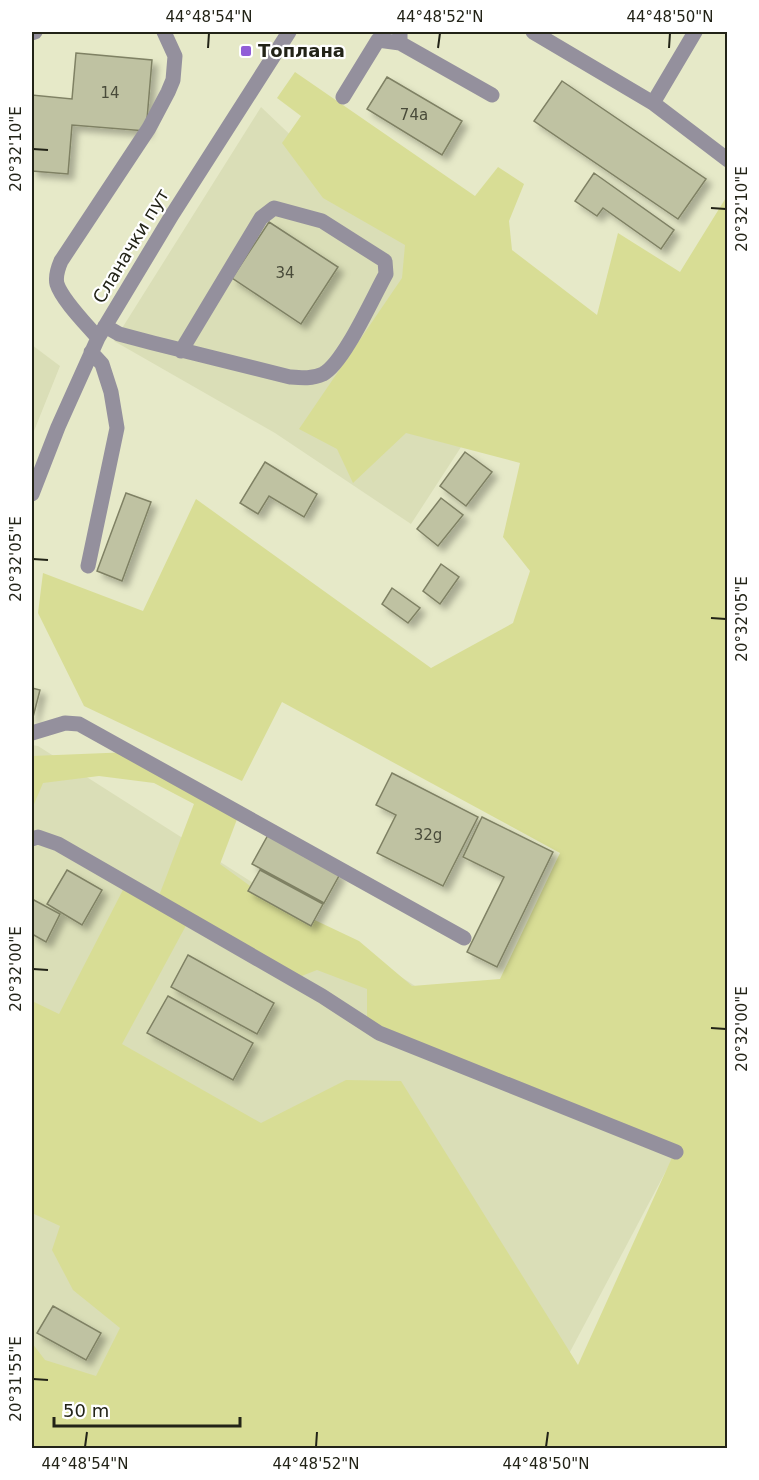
<svg xmlns="http://www.w3.org/2000/svg" width="759" height="1480" viewBox="0 0 759 1480" font-family="'DejaVu Sans',sans-serif">
  <style>
    .built { fill: #dadeb7 }
    .green { fill: #d8dd95; fill-rule: evenodd }
    .building { fill: #bfc2a2; stroke: #7f8164; stroke-width: 1.5; filter: url(#shadow) }
    .lines { fill: none; stroke-linecap: round; stroke-linejoin: round }
    .minor { stroke: #94909d; stroke-width: 15 }
    .ticks { fill: none; stroke: #222317; stroke-width: 2 }
    .poi-dot { fill: #915ed7; stroke: #fff; stroke-width: 2 }
    .labels { text-anchor: middle; stroke-width: 4.5; stroke-linejoin: round; paint-order: stroke }
    .number-label { font-size: 15px; fill: #494b3a }
    .poi-label { font-size: 18px; font-weight: bold; fill: #222317; stroke: #fff; text-anchor: start }
    .street-label { font-size: 18px; fill: #222317; stroke: #fff }
    .neatline { fill: none; stroke: #222317; stroke-width: 2 }
    .ticks-label { font-size: 15px; text-anchor: middle; fill: #222317 }
  </style>
  <defs>
    <filter id="shadow"><feDropShadow dx="5.5" dy="5.5" stdDeviation="3" flood-color="#0004"/></filter>
  </defs>
  <rect width="100%" height="100%" fill="#e6e9c8"/>
  <path class="built" d="M261 107 425 263 500 387 411 524 275 433 114 341Z
    M32 345 60 366 32 436Z
    M32 745 38 746 676 1152 519 1448H32Z"/>
  <path class="green" d="M295 72 475 196 498 167 524 184 509 221 512 250 597 315 618 233 680 272 727 196V1448H32V1343L45 1360 96 1376 120 1328 73 1290 52 1250 60 1226 32 1213V1001L59 1014 126 884 157 901 194 804 154 783 99 776 43 783 32 809V756L131 752 239 814 220 864 264 896 359 941 412 986 500 979 560 853 282 702 242 781 84 706 38 613 43 573 143 611 196 499 431 668 513 623 530 571 503 537 520 463 406 433 353 483 337 449 299 429 402 278 405 245 323 198 282 143 301 116 277 98ZM189 920 294 979 317 970 367 989V1025L675 1151 578 1365 401 1081 346 1080 261 1123 122 1044Z"/>
  <path class="building" d="M76 53 152 60 146 131 72 125 68 174 32 171V95L72 99Z
    M387 77 462 121 442 155 367 109Z
    M562 81 706 179 678 219 534 121Z
    M594 173 674 230 661 249 603 208 597 216 575 201Z
    M269 222 338 267 301 324 232 278Z
    M465 452 492 472 466 506 440 486Z
    M265 462 317 494 304 517 269 496 258 514 240 503Z
    M126 493 151 502 122 581 97 571Z
    M441 498 463 515 438 546 417 529Z
    M441 564 459 577 440 604 423 591Z
    M392 588 420 608 408 623 382 604Z
    M32 688 40 690 32 721Z
    M392 773 478 817 443 886 377 853 396 815 376 805Z
    M482 817 553 852 497 967 467 952 504 877 463 857Z
    M268 835 340 874 324 903 252 864Z
    M67 870 102 890 82 925 47 904Z
    M260 870 323 904 311 926 248 891Z
    M32 899 60 914 46 942 32 934Z
    M188 955 274 1003 257 1034 171 987Z
    M168 996 253 1043 233 1080 147 1033Z
    M53 1306 101 1333 86 1360 37 1333Z"/>
  <g class="lines">
    <path class="minor" d="M400 32V43L492 95
      M533 32 653 103 728 160
      M32 33 35 32
      M343 97 378 40 400 43
      M653 103 695 32
      M105 326 119 334 153 343 290 377C302 378 312 379 323 374 344 363 373 297 386 274L385 261 322 221 274 208 261 218 181 351
      M98 338C87 325 62 300 57 284 55 276 58 268 61 261L149 128 168 92 173 80 175 56 164 32
      M32 494 58 427 98 338 172 215 289 32
      M88 566 117 428 111 392 102 364 91 352
      M32 733 65 723 79 724 464 938
      M32 839 38 837 58 844 322 996 379 1033 676 1152"/>
  </g>
  <path class="ticks" d="M208 48 209 33M438 48 440 33M669 48 670 33M33 149 48 150M711 208 726 209M33 559 48 560M711 618 726 619M33 969 48 970M711 1028 726 1029M33 1379 48 1380M85 1447 87 1432M316 1447 317 1432M546 1447 548 1432"/>
  <rect class="poi-dot" x="240" y="45" width="12" height="12" rx="3"/>
  <g class="labels">
    <g class="number-label">
      <text x="110" y="98">14</text>
      <text x="414" y="120">74a</text>
      <text x="285" y="278">34</text>
      <text x="428" y="840">32g</text>
    </g>
    <g class="poi-label">
      <text x="258" y="57">Топлана</text>
    </g>
    <g class="street-label">
      <text transform="translate(131 246) rotate(-59)" y="6">Сланачки пут</text>
    </g>
  </g>
  <rect width="759" height="1480" fill="none" stroke="#ffffff" stroke-width="66"/>
  <path d="M54 1417v9h186v-9" fill="none" stroke="#222317" stroke-width="3"/>
  <text x="63" y="1417" font-size="18" fill="#222317" stroke="#ffffff" stroke-width="4.5" paint-order="stroke">50 m</text>
  <rect x="33" y="33" width="693" height="1414" class="neatline"/>
  <g class="ticks-label">
    <text x="209" y="22">44°48'54"N</text>
    <text x="440" y="22">44°48'52"N</text>
    <text x="670" y="22">44°48'50"N</text>
    <text transform="translate(16 149) rotate(-90)" y="5">20°32'10"E</text>
    <text transform="translate(742 209) rotate(-90)" y="5">20°32'10"E</text>
    <text transform="translate(16 559) rotate(-90)" y="5">20°32'05"E</text>
    <text transform="translate(742 619) rotate(-90)" y="5">20°32'05"E</text>
    <text transform="translate(16 969) rotate(-90)" y="5">20°32'00"E</text>
    <text transform="translate(742 1029) rotate(-90)" y="5">20°32'00"E</text>
    <text transform="translate(16 1379) rotate(-90)" y="5">20°31'55"E</text>
    <text x="85" y="1469">44°48'54"N</text>
    <text x="316" y="1469">44°48'52"N</text>
    <text x="546" y="1469">44°48'50"N</text>
  </g>
</svg>
